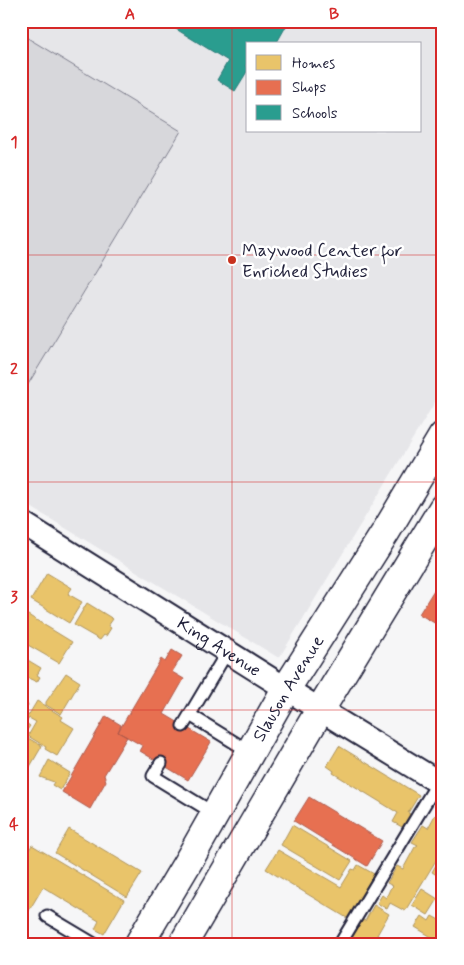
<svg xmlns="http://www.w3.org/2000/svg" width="464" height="965" viewBox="0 0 464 965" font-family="Mynerve,sans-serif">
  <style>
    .built { fill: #e6e6e9; fill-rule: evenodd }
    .green { fill: #d7d7db; stroke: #7c7c8b }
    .homes { fill: #e9c46a; stroke: #ad935c }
    .shops { fill: #e76f51; stroke: #ac584a }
    .schools { fill: #2a9d8f; stroke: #287876 }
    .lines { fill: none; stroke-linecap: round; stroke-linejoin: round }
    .service-casing { stroke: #22223b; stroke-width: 15 }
    .minor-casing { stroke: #22223b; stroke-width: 26 }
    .primary-casing { stroke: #22223b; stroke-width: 31 }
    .service { stroke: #fff; stroke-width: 11 }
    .minor { stroke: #fff; stroke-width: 22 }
    .primary { stroke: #fff; stroke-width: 28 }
    .grid { fill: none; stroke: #d62828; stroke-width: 1; stroke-opacity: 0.55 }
    .poi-dot { fill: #c8321e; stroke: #fff; stroke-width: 2 }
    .labels { text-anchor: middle; stroke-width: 5; stroke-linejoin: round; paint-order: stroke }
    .poi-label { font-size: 18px; fill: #22223b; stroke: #fff; text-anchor: start }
    .street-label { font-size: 18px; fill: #22223b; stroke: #fff }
    .neatline { fill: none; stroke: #d62828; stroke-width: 2 }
    .grid-label { font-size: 16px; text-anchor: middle; font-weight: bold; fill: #d62828 }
  </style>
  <rect width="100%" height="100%" fill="#f6f6f7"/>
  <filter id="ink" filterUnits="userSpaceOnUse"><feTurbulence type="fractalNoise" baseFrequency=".02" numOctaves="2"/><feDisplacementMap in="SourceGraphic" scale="10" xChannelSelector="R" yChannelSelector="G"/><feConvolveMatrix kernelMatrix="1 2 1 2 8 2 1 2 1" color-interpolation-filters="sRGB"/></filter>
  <g filter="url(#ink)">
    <path class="built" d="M21 21 443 22V389L279 658 21 501ZM248 44H420V131H248Z"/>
    <path class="green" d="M21 34 181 131 21 396Z"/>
    <path class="homes" d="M47 573 72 588 68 594 82 602 69 623 31 600Z
      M87 603 113 619 108 626 111 628 106 636 104 635 100 640 74 625Z
      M23 612 72 642 59 663 21 641V615Z
      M21 656 41 668 37 675 40 677 37 682 28 678 23 687 21 685Z
      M66 673 80 682 61 714 46 705V702Z
      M21 699V701L28 705 23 713 28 716 37 701 63 717 61 720 74 728 57 756 45 749 46 747 28 736 36 722 29 718 26 723 30 726 24 734 21 732Z
      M26 737 42 746 28 770 21 766V744Z
      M339 746 419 795 408 813 410 814 402 827 393 822 398 813 333 773 334 771 327 766Z
      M49 760 70 773 60 790 52 785 54 782 40 777Z
      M435 815 441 819 443 817V849L405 911 390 903 387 909 377 903 382 895 386 898 390 889 393 886 387 883 397 866 403 869 415 847 418 845 412 842 423 825 428 828Z
      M292 825 352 861 340 880 281 845Z
      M69 829 142 873 127 897 55 853Z
      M32 845 124 900 104 934 95 929 99 921 43 887 21 924V863Z
      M278 850 341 887 352 869 355 870 358 865 374 874 347 918 266 869Z
      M441 856 443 857V879L432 872Z
      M422 889 438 899 428 915 412 905Z
      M374 905 389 914 377 935 379 936 375 944H352L355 939 352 938 363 920 365 921Z
      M422 916 429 921 432 916 443 922V944L415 927Z"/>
    <path class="shops" d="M442 577 443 578V628L419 614Z
      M172 650 182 656 172 672 184 679 164 714 211 742 188 780 140 751 143 746 118 732 161 659 165 662Z
      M106 716 121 725 118 732 127 737 104 775 106 781 90 809 62 792Z
      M309 797 382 841 367 866 294 821Z"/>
    <path class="schools" d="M163 21H289L276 44H248V62L245 66 248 68V70L235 91 217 80 228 61Z"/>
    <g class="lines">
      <g class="service-casing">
        <path id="service" d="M190 715 250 752
          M183 726 227 652
          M161 763 153 776 215 814
          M47 916 94 944
          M340 944 438 782"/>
      </g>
      <g class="minor-casing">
        <g id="minor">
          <path id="s1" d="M21 522 309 703 443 785"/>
        </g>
      </g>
      <g class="primary-casing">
        <g id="primary">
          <path id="s2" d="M139 944 189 860 286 689 385 533 443 436"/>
          <path d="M183 944 320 710 443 508"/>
        </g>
      </g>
      <use href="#service" class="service"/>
      <use href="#minor" class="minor"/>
      <use href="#primary" class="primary"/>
    </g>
  </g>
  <path class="grid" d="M232 21V944M21 255H443M21 482H443M21 710H443"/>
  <circle class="poi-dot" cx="232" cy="260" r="5"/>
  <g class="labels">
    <g class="poi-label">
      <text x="242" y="256">Maywood Center for<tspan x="242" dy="21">Enriched Studies</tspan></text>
    </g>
    <g class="street-label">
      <text dy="6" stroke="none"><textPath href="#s1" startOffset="234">King Avenue</textPath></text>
      <text dy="6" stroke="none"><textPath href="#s2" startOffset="296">Slauson Avenue</textPath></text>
    </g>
  </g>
  <rect width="464" height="965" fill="none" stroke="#fff" stroke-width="55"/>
  <rect x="246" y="42" width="175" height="90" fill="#ffffff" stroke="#a7a7b1"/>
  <rect x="256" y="55" width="25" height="15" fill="#e9c46a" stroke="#a7a7b1"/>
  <text x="292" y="68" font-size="15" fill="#22223b">Homes</text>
  <rect x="256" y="80" width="25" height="15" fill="#e76f51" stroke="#a7a7b1"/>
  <text x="292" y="92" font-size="15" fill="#22223b">Shops</text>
  <rect x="256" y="105" width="25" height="15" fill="#2a9d8f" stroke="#a7a7b1"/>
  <text x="292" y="118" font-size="15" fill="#22223b">Schools</text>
  <rect x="28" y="28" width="408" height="910" class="neatline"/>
  <g class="grid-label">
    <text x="130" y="19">A</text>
    <text x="334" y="19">B</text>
    <text x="14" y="147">1</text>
    <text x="14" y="374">2</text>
    <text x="14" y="602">3</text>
    <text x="14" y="829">4</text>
  </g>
</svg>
